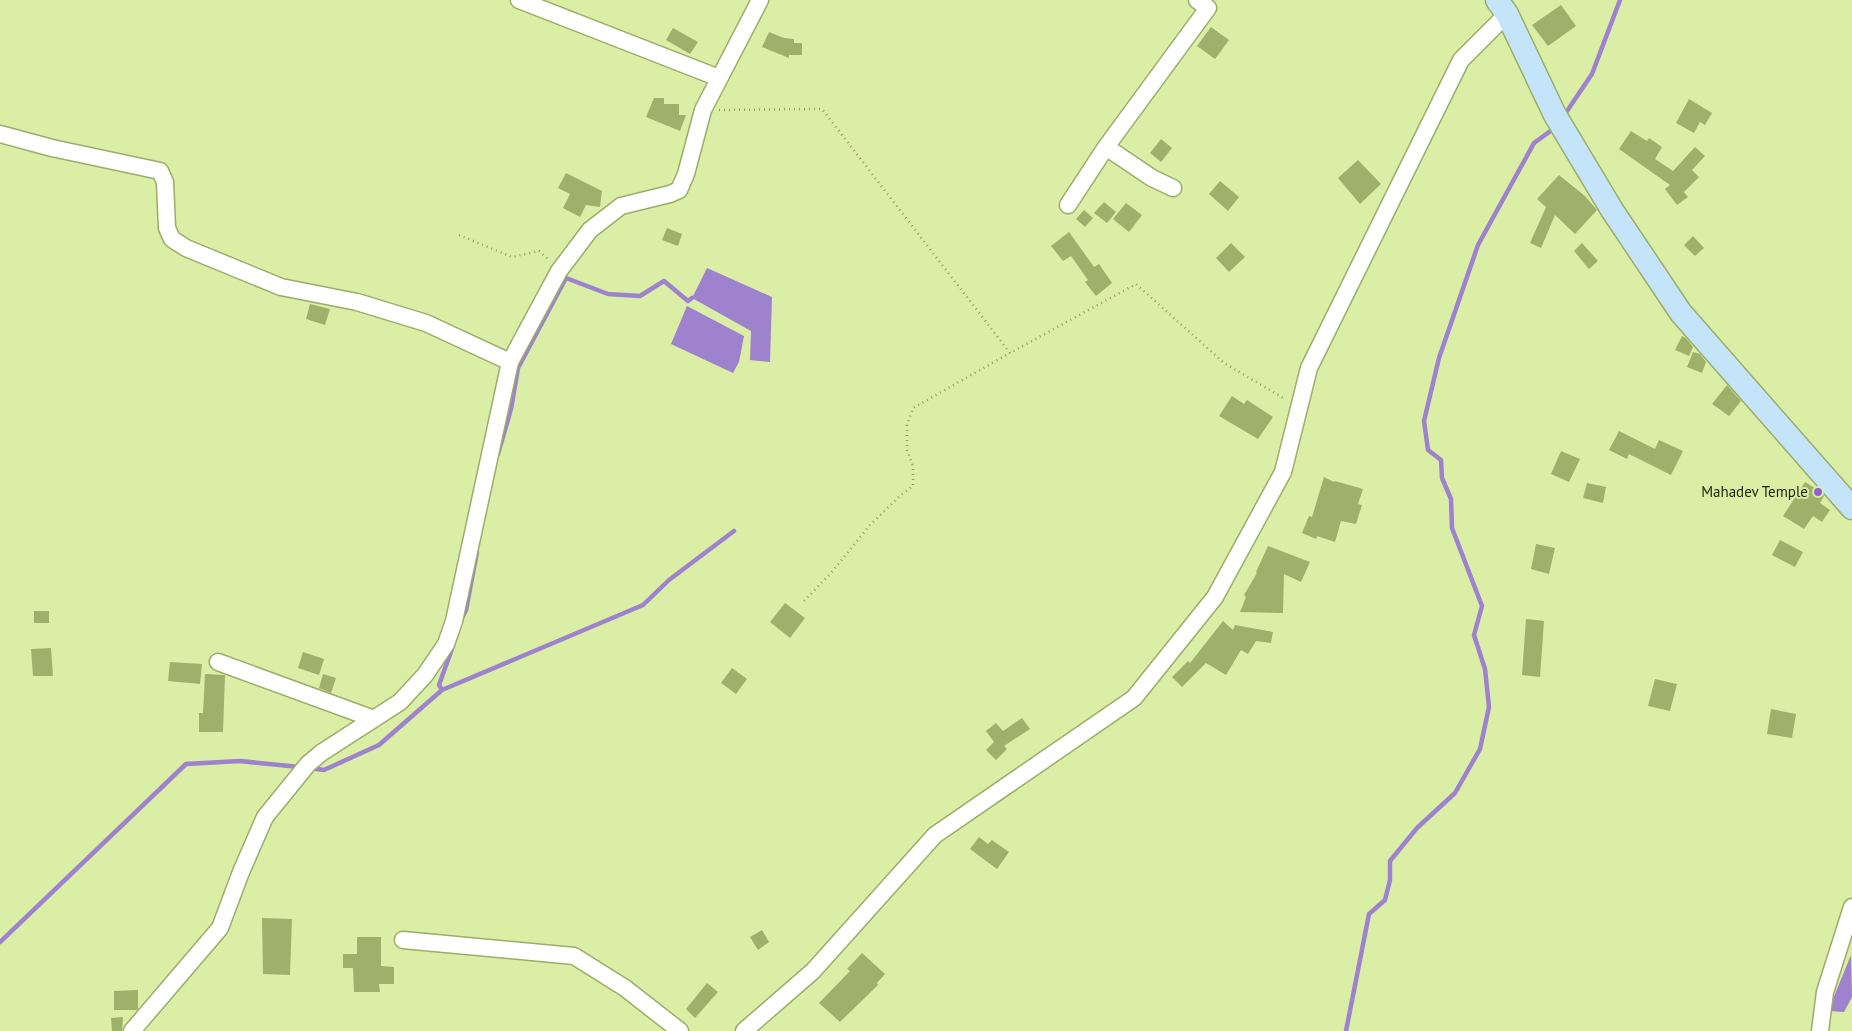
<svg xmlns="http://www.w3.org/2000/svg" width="1852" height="1031" viewBox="0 0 1852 1031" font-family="'PT Sans',sans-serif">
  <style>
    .water { fill: #9e82cd }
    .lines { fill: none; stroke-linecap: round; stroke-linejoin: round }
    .stream { stroke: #9e82cd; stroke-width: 4.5 }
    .building { fill: #9eb16b }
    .street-casing { stroke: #9bad68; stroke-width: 19 }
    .secondary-casing { stroke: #9bad68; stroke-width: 25 }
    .path { stroke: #909e67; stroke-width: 2.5; stroke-dasharray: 1 4; stroke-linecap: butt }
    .street { stroke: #fff; stroke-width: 16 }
    .secondary { stroke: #c3e4f9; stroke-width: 22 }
    .poi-dot { fill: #925fd8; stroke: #daeea6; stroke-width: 2 }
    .labels { text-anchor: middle; stroke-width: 4; stroke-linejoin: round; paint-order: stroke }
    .poi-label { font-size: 15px; fill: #1d2307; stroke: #daeea6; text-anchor: end }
  </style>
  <rect width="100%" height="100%" fill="#daeea6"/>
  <path class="water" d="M707 268 772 297 770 362 750 360 751 331 692 298Z
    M687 306 744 336 739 362 733 373 671 344Z
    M1851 955 1852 997 1844 1012 1828 1011Z"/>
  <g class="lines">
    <path class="stream" d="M1563 117 1592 74 1620 0
      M498 454 511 409 518 368 566 278 608 294 640 296 664 281 688 301 692 298
      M461 620 466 610 477 552
      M442 690 439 685 453 646
      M310 768 324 770 379 745 442 690 643 605 669 580 734 531
      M0 942 186 764 240 761 299 767
      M1346 1031 1369 914 1385 900 1390 880V861L1417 828 1455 793 1480 749 1489 707 1485 669 1474 635 1482 606 1452 528 1451 499 1442 478 1441 460 1428 450 1424 421 1439 358 1478 245 1534 143 1556 127"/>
  </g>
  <path class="building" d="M1561 5 1576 26 1548 46 1532 25Z
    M1211 27 1229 40 1215 59 1197 46Z
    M673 28 698 42 690 54 666 40Z
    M769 32 784 38 794 39V43H802V55H789V58L762 47Z
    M654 98H664V104H679V115H686L680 131 646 117Z
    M1689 99 1712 113 1705 125 1700 122 1694 133 1676 123Z
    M1631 131 1647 141 1649 138 1662 147 1655 159 1673 171 1695 147 1705 156 1692 170 1699 177 1684 192 1688 197 1677 205 1665 189 1670 185 1619 149Z
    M1161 139 1172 148 1161 162 1150 153Z
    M1358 160 1381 184 1360 204 1338 178Z
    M566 173 602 191 600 207 586 205 580 217 563 208 570 194 558 188Z
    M1559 175 1585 196 1597 210 1575 234 1555 215 1541 248 1530 243 1546 207 1537 199Z
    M1220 181 1239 197 1228 211 1209 194Z
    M1104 202 1116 212 1107 223 1094 213Z
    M1126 203 1142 215 1129 232 1113 219Z
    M1084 210 1093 218 1085 227 1076 219Z
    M667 228 682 234 678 246 662 240Z
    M1069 232 1094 267 1099 264 1112 283 1096 296 1085 282 1088 280 1071 256 1063 261 1051 246Z
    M1693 236 1704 248 1695 256 1684 245Z
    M1231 243 1245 257 1229 272 1216 258Z
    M1582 243 1598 261 1589 269 1574 251Z
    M310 304 330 309 325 325 306 319Z
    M1682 336 1686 338 1693 347 1689 356 1675 350Z
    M1693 352 1700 354 1706 362 1702 373 1687 367Z
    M1727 385 1741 401 1729 416 1712 404Z
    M1232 396 1244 404 1247 400 1273 417 1258 439 1219 416Z
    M1619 431 1655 449 1659 440 1683 451 1671 475 1629 454 1627 459 1609 450Z
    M1561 451 1580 459 1569 482 1551 474Z
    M1324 477 1334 482 1335 481 1363 489 1358 504 1362 505 1356 524 1341 521 1335 542 1317 536 1316 539 1302 533 1309 516 1312 517Z
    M1805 482 1821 492 1824 496 1820 503 1830 510 1822 522 1813 516 1804 529 1783 516Z
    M1587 483 1606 487 1603 503 1583 498Z
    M1780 540 1803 552 1795 567 1772 555Z
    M1536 544 1555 548 1549 574 1531 569Z
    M1268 546 1310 562 1301 582 1284 574 1283 613 1240 612 1246 597 1244 595 1257 573 1256 572Z
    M785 603 805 618 790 638 770 622Z
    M34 611H49V623H34Z
    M1526 619 1544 621 1540 677 1522 675Z
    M1223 621 1233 630 1235 625 1273 632 1271 643 1256 641 1248 654 1241 650 1226 675 1206 663 1182 687 1172 677 1188 661 1190 663Z
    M51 648 53 676H33L31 649Z
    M303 652 324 659 319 675 298 668Z
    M170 662 202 664 200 684 168 681Z
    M732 668 747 679 736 694 721 683Z
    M205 674 225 675 223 732H199V713H203Z
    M323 674 336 678 331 693 319 688Z
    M1655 679 1677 684 1670 711 1648 706Z
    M1771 709 1796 714 1792 738 1767 734Z
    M1022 718 1030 729 1004 746 1007 749 996 760 986 750 994 742 986 731 996 723 1003 731Z
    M979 837 988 844 992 840 1009 852 997 869 970 849Z
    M262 918 292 919 290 975 263 974Z
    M762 930 769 942 758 950 750 937Z
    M357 937H381V966L394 967V984H379L380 992H354L353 968H343V954H357Z
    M862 953 885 974 877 983 878 985 840 1022 819 1003 850 971 847 969Z
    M707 983 718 992 695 1018 686 1009Z
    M138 990V1009L137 1010H114V991Z
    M123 1017 122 1031H112L111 1018Z"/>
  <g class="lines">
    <g class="street-casing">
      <path id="street" d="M519 0 719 78
        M0 134 52 148 160 171 165 182 167 228 172 239 186 248 281 287 357 302 426 323 510 362
        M1106 147 1152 178 1173 188
        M1068 205 1106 147 1208 8 1197 0
        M218 662 374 719
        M403 940 574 956 625 988 680 1031
        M132 1031 220 928 241 872 265 817 308 764 321 753 400 702 425 675 446 644 454 621 510 362 559 271 590 230 621 206 670 194 679 190 686 174 703 110 760 0
        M744 1031 813 971 935 835 1134 698 1215 597 1283 472 1309 368 1461 60 1507 14
        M1820 1031 1825 992 1852 907"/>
    </g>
    <g class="secondary-casing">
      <path id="secondary" d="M1497 0 1507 14 1555 115 1612 210 1681 313 1852 508"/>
    </g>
    <path class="path" d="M719 110 822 109 1010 353 1136 284 1224 363 1285 399
      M459 235 512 257 539 251 549 260
      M804 601 831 573 870 525 901 495 913 486V466L907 450V425L913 408 1010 353"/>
    <use href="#street" class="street"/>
    <use href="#secondary" class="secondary"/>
  </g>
  <circle class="poi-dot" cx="1818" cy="492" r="5"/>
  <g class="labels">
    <g class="poi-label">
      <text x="1808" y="497">Mahadev Temple</text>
    </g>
  </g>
</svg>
